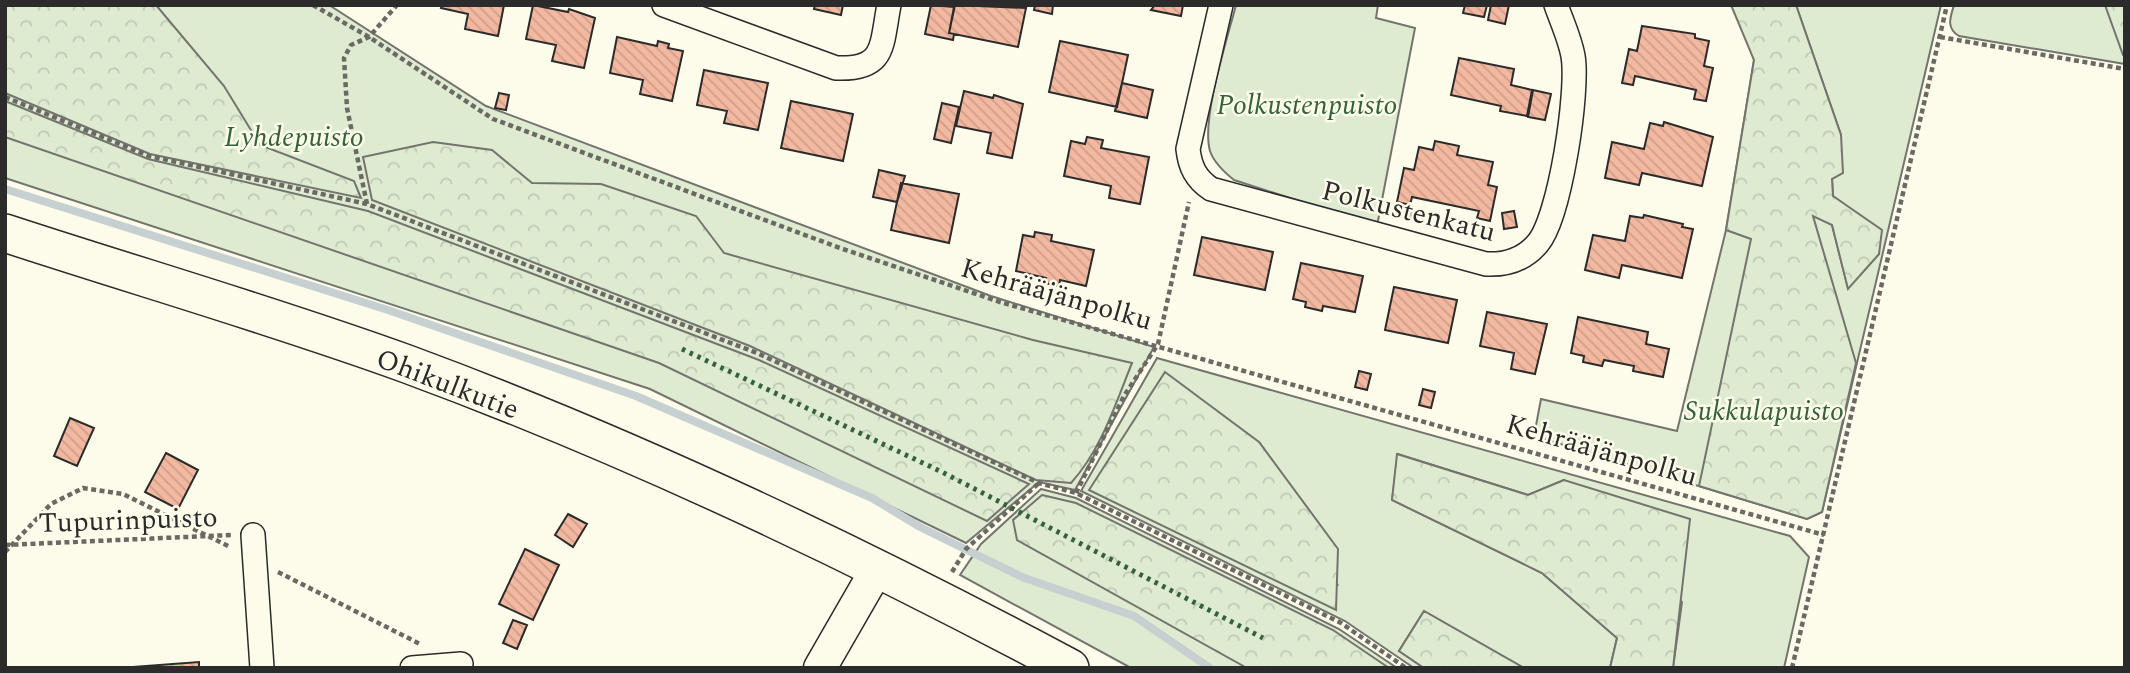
<svg xmlns="http://www.w3.org/2000/svg" width="2130" height="673" viewBox="0 0 2130 673" font-family="Spectral,serif">
  <style>
    .green { fill: #deebd1; stroke: #74746e; stroke-width: 2; fill-rule: evenodd }
    .forest { fill: url(#forest-crowns); stroke: #74746e; stroke-width: 2 }
    .lines { fill: none; stroke-linecap: round; stroke-linejoin: round }
    .stream { stroke: #c7d0d0; stroke-width: 8 }
    .building { fill: url(#building-back-hatch); stroke: #2b2b2b; stroke-width: 2 }
    .street-casing { stroke: #2b2b2b; stroke-width: 26 }
    .secondary-casing { stroke: #2b2b2b; stroke-width: 35 }
    .primary-casing { stroke: #2b2b2b; stroke-width: 40 }
    .path { stroke: #6a6964; stroke-width: 4.5; stroke-dasharray: 5 3.5; stroke-linecap: butt }
    .street { stroke: #fdfbea; stroke-width: 23 }
    .secondary { stroke: #fdfbea; stroke-width: 32 }
    .primary { stroke: #fdfbea; stroke-width: 37 }
    .hedge { stroke: #34623c; stroke-width: 5; stroke-dasharray: 3.5 5; stroke-linecap: butt }
    .labels { text-anchor: middle; stroke-width: 5; stroke-linejoin: round; paint-order: stroke }
    .park-label { font-size: 28px; font-style: italic; fill: #34623c; stroke: #fdfbea }
    .street-label { font-size: 28px; fill: #2b2b2b; stroke: #fdfbea }
  </style>
  <defs>
    <pattern id="forest-crowns" width="20" height="18" patternUnits="userSpaceOnUse" patternTransform="scale(1.75)"><rect width="20" height="18" fill="#deebd1"/><path d="M2 6a3 3 0 1 1 6 0M12 15a3 3 0 1 1 6 0" fill="none" stroke="#bfcab4"/></pattern>
    <pattern id="building-back-hatch" width="6" height="6" patternUnits="userSpaceOnUse" patternTransform="scale(1.75)"><rect width="6" height="6" fill="#f2b8a0"/><path d="M-1 5l2 2M0 0l6 6M5-1l2 2" fill="none" stroke="#d09e8a"/></pattern>
  </defs>
  <rect width="100%" height="100%" fill="#fdfbea"/>
  <path class="green" d="M5 5H329L486 106 991 296 1154 347 1075 490 1039 482 966 543 650 389 5 178Z
    M1236 5H1378L1376 18 1415 28 1377 226 1234 180C1224 172 1214 163 1210 151 1201 119 1227 40 1236 5Z
    M1796 5H1941L1822 512 1807 519 1534 436 1541 399 1677 431 1726 230 1754 60 1832 225 1848 288 1879 254 1844 205 1833 196 1832 179 1841 135Z
    M1954 5H2125V64L1959 36C1946 28 1950 18 1954 5Z
    M1157 358 1790 536 1809 557 1784 668H1673L1682 602 1564 480 1528 495 1398 454 1392 500 1542 573 1617 638 1610 668H1524L1424 611 1399 651 1424 668H1414L1345 621 1081 491ZM1259 442 1298 496 1338 586Z
    M1041 489 1076 498 1339 629 1397 668H1131L960 575 981 544Z"/>
  <path class="forest" d="M5 5H156L224 86 260 145 354 181 361 198 150 154 5 93Z
    M1731 5H1796L1841 135 1843 173 1832 179 1833 196 1882 230 1879 254 1848 289 1832 225 1813 216 1856 363 1822 512 1807 519 1699 486 1751 239 1726 230 1754 60Z
    M2105 5H2125V55H2123Z
    M5 101 148 159 368 211 759 360 1029 484 987 521 659 363 5 137Z
    M433 142 492 150 532 183 601 184 696 216 724 253 1033 340 1132 363C1115 405 1101 450 1071 483L1036 480 750 346 372 200 363 157Z
    M1165 372 1259 442 1338 549 1336 610 1089 490Z
    M1397 454 1528 495 1564 480 1690 519 1673 668H1610L1617 638 1542 573 1392 500Z
    M1042 495 1076 503 1333 630 1389 668H1247L1017 540 1013 520Z
    M1424 611 1524 668H1424L1399 651Z"/>
  <g class="lines">
    <path class="stream" d="M5 189 388 310 636 396 872 498 920 527 1022 577 1134 616 1210 668"/>
  </g>
  <path class="building" d="M442 5H504L498 36 465 29 468 14 441 8Z
    M533 5 568 12 569 9 595 18 584 68 552 61 556 45 526 39Z
    M815 5H843L841 15 814 9Z
    M931 5 954 7 949 33 954 34 953 40 925 34Z
    M955 5 1026 8 1018 47 949 33Z
    M1035 5H1053L1052 14 1034 10Z
    M1155 5H1183L1181 16 1151 10Z
    M1465 5H1487L1484 17 1463 13Z
    M1491 5H1509L1505 24 1488 20Z
    M1642 26 1695 34V38L1709 41 1704 66 1713 68 1706 101 1694 99 1696 90 1635 76 1633 85 1622 83 1629 49 1637 51Z
    M617 37 657 46 658 41 669 44 668 48 683 51 672 101 640 94 643 80 610 73Z
    M1060 41 1128 55 1117 107 1049 92Z
    M1459 58 1514 69 1511 85 1532 90 1527 116 1500 111 1501 106 1451 95Z
    M704 70 768 83 758 130 724 123 727 111 697 105Z
    M1122 83 1153 90 1147 118 1115 111Z
    M1533 90 1551 94 1545 120 1528 117Z
    M964 91 993 98 994 95 1023 104 1012 158 987 153 991 133 956 126Z
    M499 93 509 95 506 110 495 108Z
    M791 101 853 114 843 161 781 148Z
    M942 103 959 107 951 143 934 139Z
    M1664 122 1713 137 1702 186 1642 173 1639 185 1605 178 1612 142 1644 149 1650 123 1663 126Z
    M1087 137 1103 140 1101 148 1149 157 1140 204 1109 198 1111 186 1064 176 1071 141 1085 144Z
    M1435 141 1459 146 1457 155 1493 162 1488 185 1497 187 1490 221 1477 218 1479 211 1412 197 1410 205 1397 202 1404 168 1414 170 1419 147 1433 150Z
    M879 170 905 176 897 202 873 197Z
    M901 183 959 194 949 243 891 230Z
    M1402 208 1414 210 1412 218 1400 216Z
    M1514 211 1517 227 1504 229 1502 213Z
    M1644 215 1683 224 1682 227 1693 229 1682 278 1622 265 1619 278 1585 270 1593 235 1625 241 1630 216 1643 218Z
    M1035 232 1052 235 1051 241 1094 250 1086 286 1060 280 1059 286 1045 283 1046 278 1016 271 1023 235 1034 237Z
    M1202 237 1273 252 1265 290 1194 275Z
    M1301 263 1363 276 1355 312 1323 306 1322 311 1305 307 1306 302 1293 299Z
    M1394 287 1457 300 1448 343 1385 330Z
    M1487 312 1547 324 1535 374 1511 369 1514 353 1480 346Z
    M1578 317 1648 332 1646 344 1669 349 1663 377 1633 371 1634 366 1604 360 1602 366 1583 362 1584 356 1571 353Z
    M1359 371 1371 374 1367 390 1355 387Z
    M1423 389 1435 392 1431 408 1419 405Z
    M70 418 94 428 77 466 54 456Z
    M166 453 198 470 178 509 145 492Z
    M568 514 587 524 573 547 555 535Z
    M525 549 559 565 533 620 499 604Z
    M513 620 527 625 517 649 503 643Z
    M199 662V668H119Z"/>
  <g class="lines">
    <g class="street-casing">
      <path id="street" d="M664 5 836 68C886 70 881 46 889 5
        M1221 5 1188 149C1190 167 1196 179 1211 189L1486 264C1506 265 1524 260 1538 243 1560 217 1579 91 1573 56 1570 39 1562 22 1556 5
        M253 535 262 668
        M412 668 461 664"/>
    </g>
    <g class="secondary-casing">
      <path id="secondary" d="M820 668 877 569"/>
    </g>
    <g class="primary-casing">
      <path id="primary" d="M5 233C139 277 275 316 407 364 635 448 857 554 1070 668"/>
    </g>
    <path class="path" d="M313 5 369 37 493 119 840 248 1000 302 1824 535
      M1940 37 2125 69
      M5 97 149 156 367 204 757 353 1039 483 1076 493 1341 623 1406 668
      M367 204 347 108 344 58 351 45 369 37 397 5
      M1076 493 1124 396 1158 344 1189 202
      M5 545 231 535
      M5 552 51 504 83 488 123 494 230 547
      M278 572 420 644
      M952 572 966 549 1039 483
      M1792 668 1947 5"/>
    <use href="#street" class="street"/>
    <use href="#secondary" class="secondary"/>
    <use href="#primary" class="primary"/>
    <path class="hedge" d="M682 349 942 472 1263 638"/>
  </g>
  <g class="labels">
    <g class="park-label">
      <text x="1307" y="114">Polkustenpuisto</text>
      <text x="294" y="146">Lyhdepuisto</text>
      <text x="1764" y="420">Sukkulapuisto</text>
    </g>
    <g class="street-label">
      <text transform="translate(1409 210) rotate(14)" y="10">Polkustenkatu</text>
      <text transform="translate(1057 293) rotate(16)" y="10">Kehrääjänpolku</text>
      <text transform="translate(448 383) rotate(21)" y="10">Ohikulkutie</text>
      <text transform="translate(1602 449) rotate(16)" y="10">Kehrääjänpolku</text>
      <text transform="translate(128 519) rotate(-2)" y="10">Tupurinpuisto</text>
    </g>
  </g>
  <rect width="2130" height="673" fill="none" stroke="#2b2b2b" stroke-width="14"/>
</svg>
